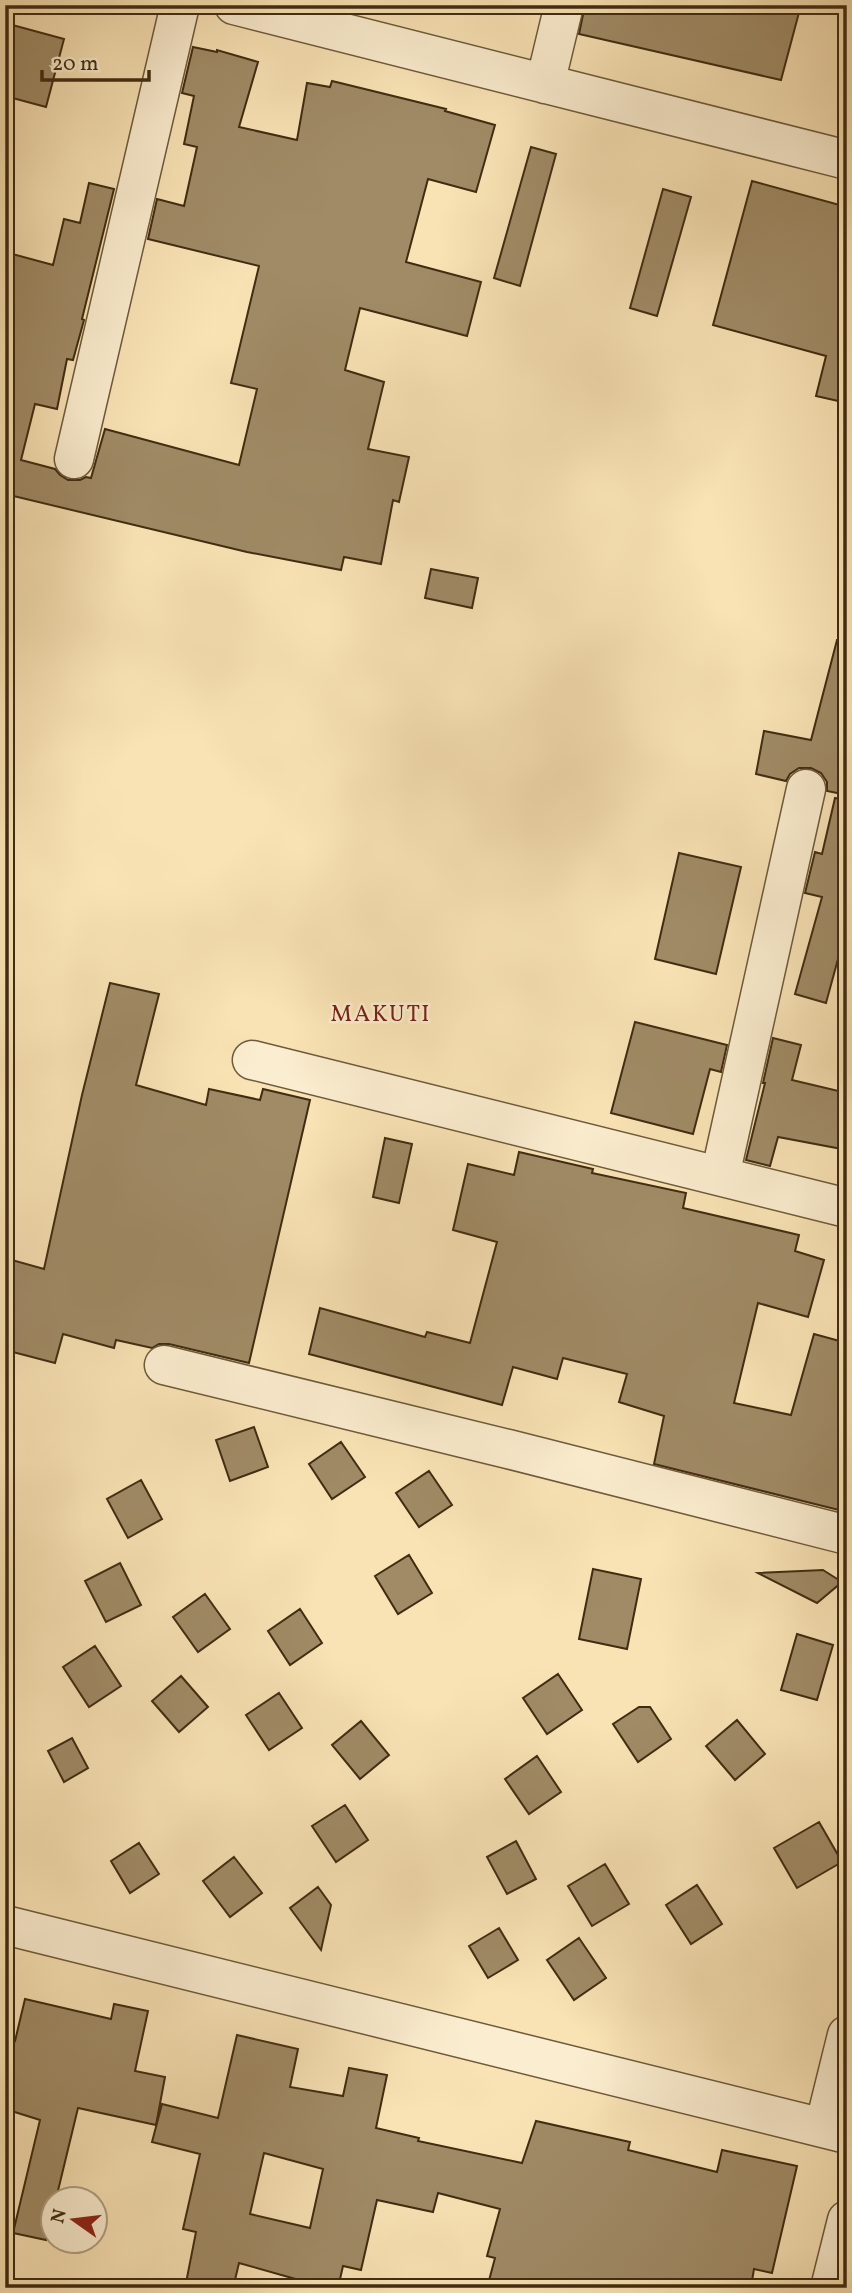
<svg xmlns="http://www.w3.org/2000/svg" width="852" height="2293" viewBox="0 0 852 2293" font-family="Vollkorn,serif">
  <style>
    .building { fill: #a08b66; stroke: #402c11; stroke-width: 2; fill-rule: evenodd }
    .lines { fill: none; stroke-linecap: round; stroke-linejoin: round }
    .minor-casing { stroke: #6e5a3a; stroke-width: 41 }
    .minor { stroke: #fbedcf; stroke-width: 38 }
    .labels { text-anchor: middle; stroke-width: 5; stroke-linejoin: round; paint-order: stroke }
    .quarter-label { font-size: 23px; letter-spacing: 2px; fill: #7a1f14; stroke: #fbedcf }
  </style>
  <rect width="100%" height="100%" fill="#f9e3b5"/>
  <filter id="stains"><feTurbulence type="fractalNoise" baseFrequency=".00286" numOctaves="4"/><feColorMatrix values="0 0 0 0 .2 0 0 0 0 .09 0 0 0 0 .02 0 0 0 .5 -.17"/></filter>
  <radialGradient id="worn" r=".72"><stop offset=".6" stop-color="#630" stop-opacity="0"/><stop offset="1" stop-color="#630" stop-opacity=".3"/></radialGradient>
  <path class="building" d="M585 5H801L781 80 579 34Z
    M5 23 64 39 46 107 5 96Z
    M193 47 217 52V50L258 62 239 127 297 140 307 83 330 87 332 81 446 109 445 111 495 125 476 192 428 179 406 262 481 282 467 336 360 308 345 370 384 382 368 449 409 457 399 502 393 500 381 564 344 557 341 570 247 552 5 494V252L53 265 64 219 80 223 89 183 114 189 82 319 84 320 73 360 67 359 57 409 35 404 21 460 55 469 60 475 68 480H80L86 477 91 478 105 429 239 465 257 389 231 383 259 266 148 239 157 199 184 206 197 147 184 144 194 96 182 93Z
    M531 147 556 154 520 286 494 278Z
    M752 181 847 207V403L816 396 826 356 713 325Z
    M663 189 691 197 657 316 630 308Z
    M431 569 478 578 472 608 425 598Z
    M837 640 847 641V795L827 791V782L821 773 811 768H799L790 774 786 781 756 774 764 731 811 740Z
    M835 798 847 800V926L826 1003 795 994 822 897 805 893 815 852 822 854Z
    M679 853 741 867 716 974 655 959Z
    M110 983 159 994 136 1085 206 1105 209 1089 260 1100 263 1089 310 1100 249 1363 169 1344H159L152 1348 116 1340 114 1348 63 1334 55 1363 5 1350V1258L44 1269 82 1095Z
    M635 1022 727 1045 721 1072 710 1069 693 1134 611 1113Z
    M773 1038 801 1045 792 1080 847 1093V1150L778 1137 770 1166 746 1160 765 1083H763Z
    M385 1138 412 1144 399 1203 373 1197Z
    M519 1152 593 1169 592 1173 686 1193 683 1208 799 1235 795 1251 824 1260 808 1317 758 1303 734 1403 791 1415 814 1334 847 1343V1512L654 1464 664 1416 619 1402 627 1374 563 1358 557 1379 513 1367 502 1405 309 1354 320 1308 425 1337 427 1332 470 1343 497 1242 453 1230 468 1164 514 1175Z
    M254 1427 268 1467 230 1481 216 1440Z
    M341 1442 365 1477 332 1499 309 1464Z
    M429 1471 452 1505 419 1527 396 1493Z
    M141 1480 162 1519 128 1538 107 1499Z
    M409 1555 432 1593 398 1614 375 1576Z
    M120 1563 141 1605 106 1622 85 1581Z
    M593 1569 641 1579 627 1649 579 1639Z
    M823 1570 842 1582 817 1603 758 1573Z
    M205 1594 230 1629 198 1652 173 1617Z
    M300 1609 322 1643 290 1665 268 1631Z
    M797 1634 833 1645 817 1700 781 1690Z
    M95 1646 121 1686 89 1707 63 1667Z
    M558 1674 582 1710 547 1734 523 1698Z
    M181 1676 208 1707 179 1732 152 1701Z
    M279 1693 302 1728 269 1750 246 1715Z
    M639 1707H650L671 1739 638 1762 613 1724Z
    M737 1720 765 1754 735 1780 706 1746Z
    M361 1721 389 1755 360 1779 332 1745Z
    M72 1738 88 1768 64 1782 48 1751Z
    M537 1756 561 1792 529 1814 505 1779Z
    M345 1805 368 1840 336 1862 312 1826Z
    M819 1822 842 1862 797 1888 774 1848Z
    M516 1841 536 1879 507 1894 487 1857Z
    M139 1843 159 1874 130 1893 111 1861Z
    M234 1857 262 1893 230 1917 203 1881Z
    M605 1864 629 1904 592 1926 568 1886Z
    M697 1885 722 1924 691 1944 666 1905Z
    M318 1887 331 1905 321 1950 290 1908Z
    M499 1928 518 1960 488 1978 469 1946Z
    M579 1938 606 1978 574 2000 547 1960Z
    M25 1999 111 2019 114 2004 148 2011 135 2071 165 2077 156 2125 78 2108 56 2199H52V2214L46 2240 13 2233 40 2120 5 2109V2039L15 2041Z
    M237 2035 298 2049 290 2087 343 2096 349 2068 387 2075 376 2128 419 2138 418 2141 522 2163 536 2121 630 2142 628 2150 717 2172 722 2150 797 2166 772 2273 754 2269 751 2287 724 2281 723 2288H487L495 2258 487 2256 500 2209 438 2193 433 2212 377 2200 361 2270 343 2266 338 2288H297L299 2280 239 2263 234 2284 218 2280 216 2288H185L196 2232 183 2229 200 2154 152 2142 162 2104 218 2118ZM264 2153 323 2169 310 2228 250 2214Z"/>
  <g class="lines">
    <g class="minor-casing">
      <path id="minor" d="M234 5 847 160
        M545 84 564 5
        M74 459 180 5
        M252 1060 847 1208
        M720 1176 806 789
        M164 1365 508 1449 847 1535
        M5 1925 847 2134
        M824 2128 847 2035
        M830 2288 847 2220"/>
    </g>
    <use href="#minor" class="minor"/>
  </g>
  <g class="labels">
    <g class="quarter-label">
      <text x="381" y="1021">MAKUTI</text>
    </g>
  </g>
  <rect width="852" height="2293" fill="none" stroke="#f9e3b5" stroke-width="28"/>
  <rect x="7" y="7" width="838" height="2279" fill="none" stroke="#402c11" stroke-width="3.5"/>
  <rect x="14" y="14" width="824" height="2265" fill="none" stroke="#402c11" stroke-width="2"/>
  <g transform="translate(74 2220) rotate(284)"><circle r="33" fill="#fbedcf" stroke="#b0a083" stroke-width="2"/>
  <path d="M0-5L12 26L0 18L-12 26Z" fill="#8f2418"/>
  <text y="-10" font-size="19" font-weight="bold" text-anchor="middle" fill="#402c11">N</text>
  </g>
  <path d="M42 70v10h107v-10" fill="none" stroke="#402c11" stroke-width="3.5"/>
  <text x="52" y="70" font-size="21" fill="#402c11" stroke="#fbedcf" stroke-width="5" paint-order="stroke">20 m</text>
  <rect width="100%" height="100%" filter="url(#stains)"/>
  <rect width="100%" height="100%" fill="url(#worn)"/>
</svg>
